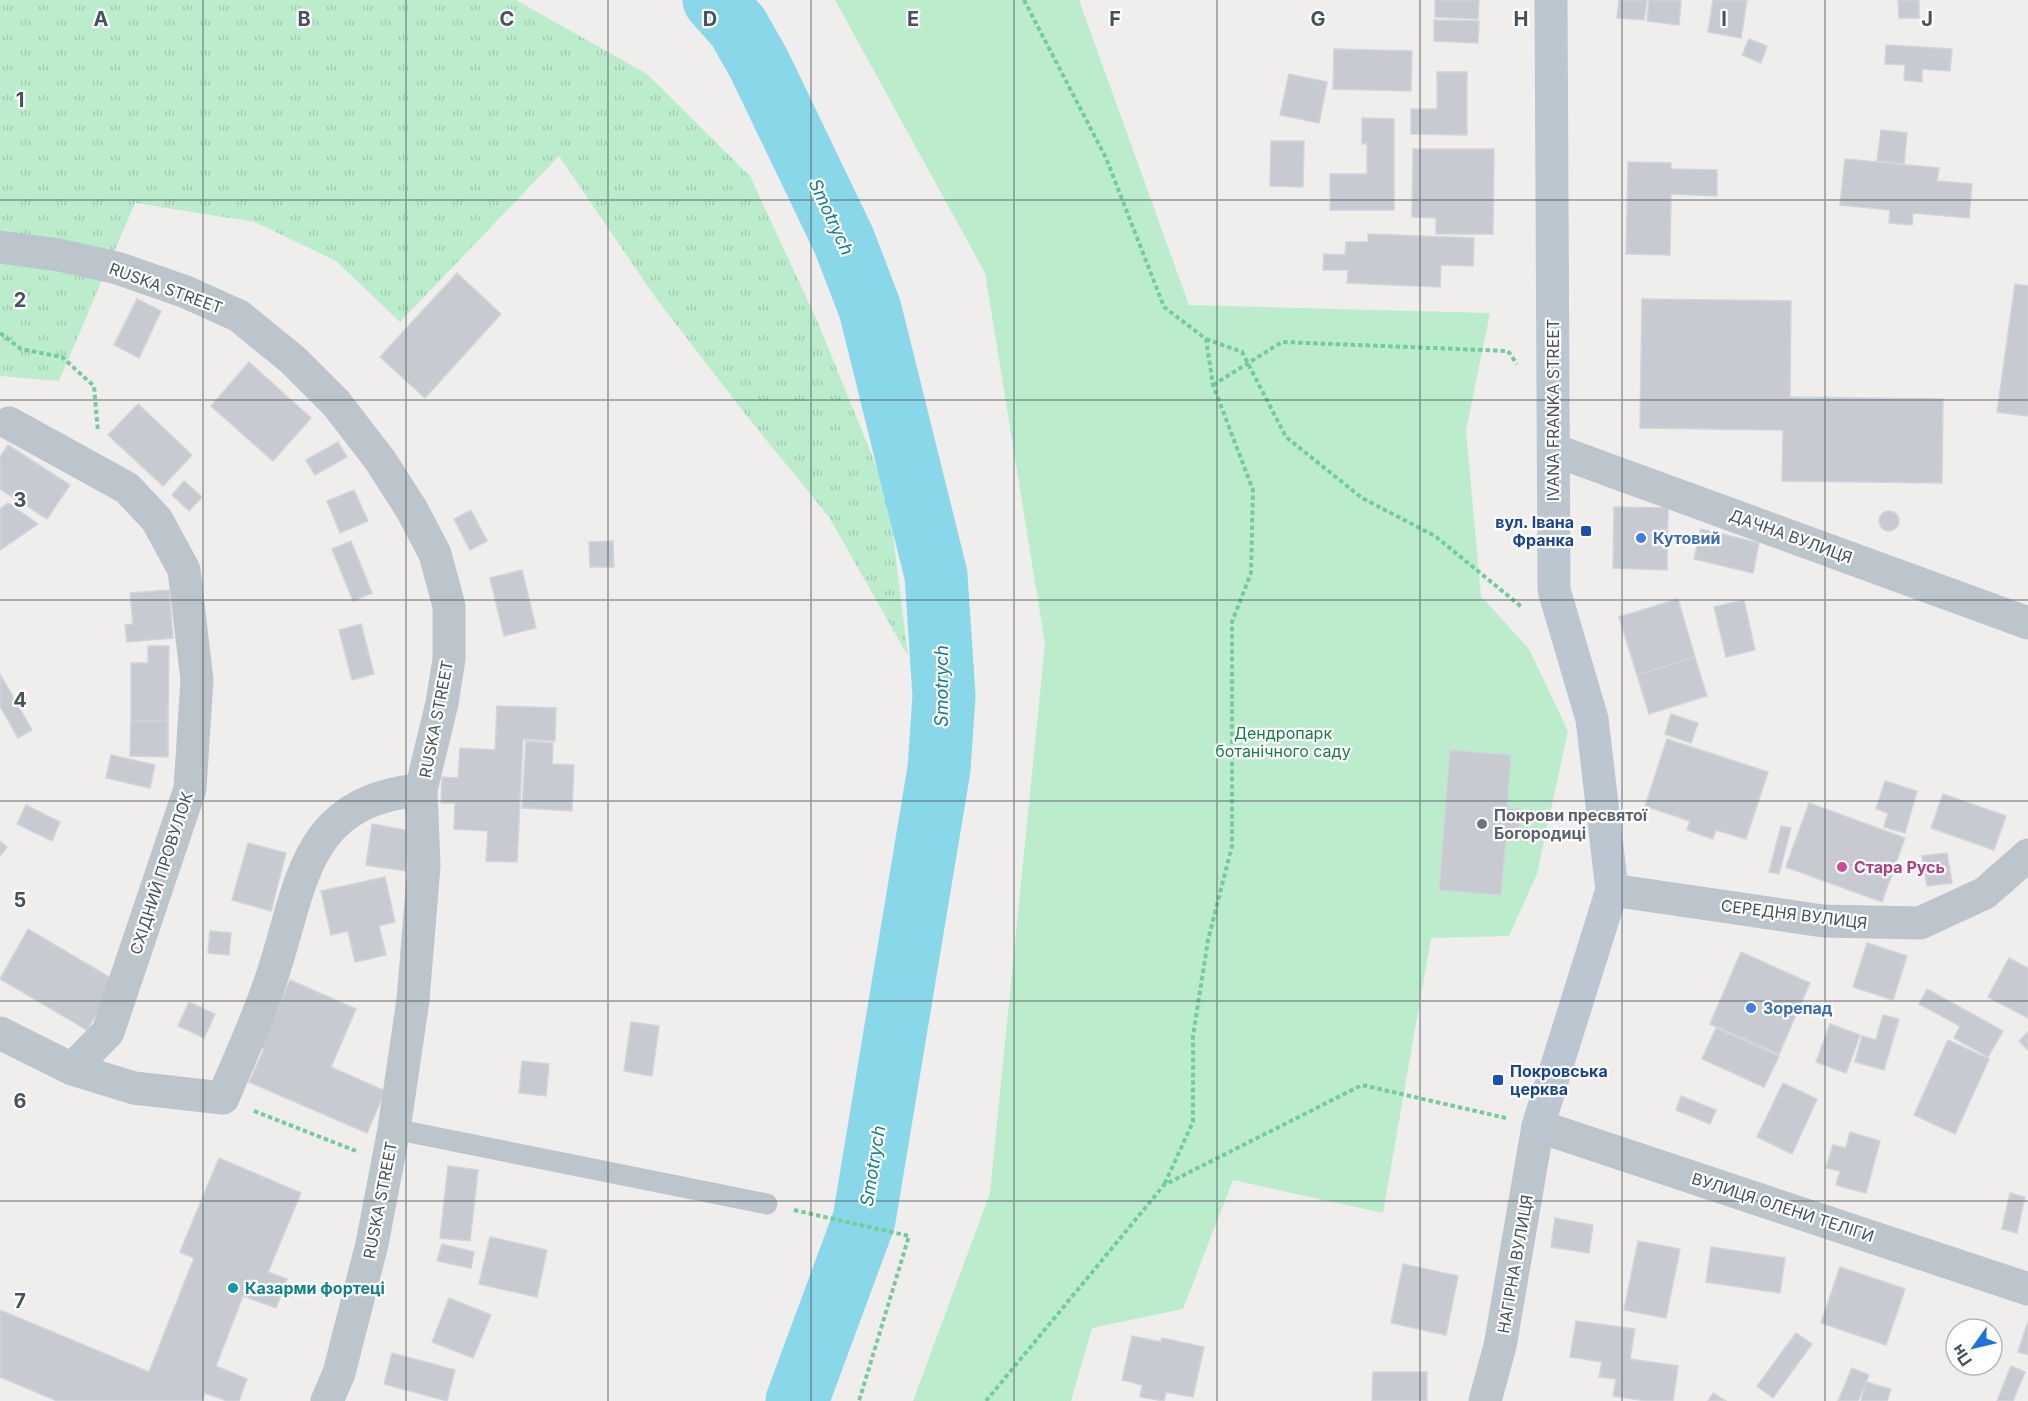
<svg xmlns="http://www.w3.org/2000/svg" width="2028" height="1401" viewBox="0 0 2028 1401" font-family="Inter,sans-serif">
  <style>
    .grass { fill: url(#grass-tufts) }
    .park { fill: #bbedcd }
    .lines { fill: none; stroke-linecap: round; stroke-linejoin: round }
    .river { stroke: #89d8ea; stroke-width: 63 }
    .building { fill: #c7cad0; stroke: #d1d4d9; stroke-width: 1.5 }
    .path { stroke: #74cb9e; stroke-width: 4; stroke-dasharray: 4.5 3; stroke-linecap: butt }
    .lane { stroke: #bcc5cc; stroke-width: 21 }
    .street { stroke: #bcc5cc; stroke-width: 33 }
    .secondary { stroke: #bbc6d1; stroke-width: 33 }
    .grid { fill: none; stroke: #46515a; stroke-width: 1.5; stroke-opacity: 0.55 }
    .transit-dot { fill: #1a4fb4; stroke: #fff; stroke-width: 2 }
    .shop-dot { fill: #3f7fe0; stroke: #fff; stroke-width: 2 }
    .worship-dot { fill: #6b7280; stroke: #fff; stroke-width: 2 }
    .hotel-dot { fill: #d1479c; stroke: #fff; stroke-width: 2 }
    .culture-dot { fill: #0f9aa8; stroke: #fff; stroke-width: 2 }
    .labels { text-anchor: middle; stroke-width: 4.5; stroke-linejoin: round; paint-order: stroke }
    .street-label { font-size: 16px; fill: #46515a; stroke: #fff }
    .transit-label { font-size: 16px; font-weight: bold; fill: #164399; stroke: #fff; text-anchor: end }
    .shop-label { font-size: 16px; font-weight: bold; fill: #366cbe; stroke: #fff; text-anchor: start }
    .park-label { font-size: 16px; fill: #187a46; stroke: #fff }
    .worship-label { font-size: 16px; font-weight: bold; fill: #5b616d; stroke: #fff; text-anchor: start }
    .hotel-label { font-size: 16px; font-weight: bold; fill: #b23c85; stroke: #fff; text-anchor: start }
    .culture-label { font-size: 16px; font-weight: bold; fill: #0d838f; stroke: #fff; text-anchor: start }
    .water-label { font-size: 18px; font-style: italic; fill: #0f7d95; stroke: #fff }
    .grid-label { font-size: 20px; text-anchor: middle; font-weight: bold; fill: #46515a; stroke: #fff; stroke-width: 4.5; stroke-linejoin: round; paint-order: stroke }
  </style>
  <defs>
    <pattern id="grass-tufts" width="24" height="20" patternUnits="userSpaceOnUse" patternTransform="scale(1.5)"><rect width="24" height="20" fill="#bbedcd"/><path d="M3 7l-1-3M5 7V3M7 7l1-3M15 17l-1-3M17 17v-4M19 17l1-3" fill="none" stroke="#a2cdb2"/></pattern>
  </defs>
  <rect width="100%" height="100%" fill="#f0eded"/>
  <path class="grass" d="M0 0H516L647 74 750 176 819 325 888 495 908 656 829 517 746 415 655 297 559 156 400 322 336 261 255 222 135 203 59 381 0 376Z"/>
  <path class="park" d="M835 0H1079L1189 305 1490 313 1466 431 1481 596 1529 649 1568 731 1537 874 1509 936 1431 938 1383 1213 1233 1180 1183 1309 1092 1328 1071 1401H913L990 1193 1045 644 985 273Z"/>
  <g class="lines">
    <path class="river" d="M714 0 738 27 759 64 844 241 870 309 936 575 944 696 939 769 864 1220 797 1401"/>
  </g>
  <path class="building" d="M1435 0H1479L1478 19 1435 17Z
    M1619 0H1647L1644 20 1617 18Z
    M1649 0H1681L1679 25 1647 21Z
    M1713 0H1747L1741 38 1708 32Z
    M1898 0H1919V18H1899Z
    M1434 20 1479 21 1478 43 1434 41Z
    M1749 39 1767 46 1761 63 1742 55Z
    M1886 45 1952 49 1950 71 1922 69V82L1904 80 1905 65 1885 64Z
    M1334 49 1412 51 1411 91 1333 89Z
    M1437 72H1467V135L1411 134V109H1437Z
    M1289 74 1327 82 1319 123 1280 115Z
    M1362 118 1394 119V210H1330V174H1367V143L1362 144Z
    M1881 130 1907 133 1904 164 1877 161Z
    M1271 141H1304L1303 187 1270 186Z
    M1413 149H1494L1493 234H1436V218L1412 217Z
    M1845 159 1939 168 1937 181 1972 184 1969 218 1913 213 1912 225 1889 223 1890 210 1840 205Z
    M1628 162 1671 163V169L1717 170V196L1671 194 1670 255 1626 254Z
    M1368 234 1474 238 1473 266 1441 265 1440 287 1347 283 1348 270H1323L1324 254 1345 255 1346 242H1368Z
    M457 273 501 314 425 398 380 357Z
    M2015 284 2028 286V416L1997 412Z
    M137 299 161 311 139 358 114 345Z
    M1642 299 1791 301 1790 397 1943 399 1942 483 1782 481 1783 430 1640 428Z
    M249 362 311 418 273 461 211 406Z
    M138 404 192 455 163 486 108 435Z
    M338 442 347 457 315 475 306 460Z
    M8 445 70 485 47 519 0 489V457Z
    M184 481 202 497 189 511 172 495Z
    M354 490 368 521 340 533 327 501Z
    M8 503 38 524 0 550V509Z
    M1614 507 1668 508 1667 570 1613 568Z
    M471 510 487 541 470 550 454 519Z
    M1879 521a10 10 0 1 1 20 0a10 10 0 1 1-20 0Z
    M1701 529 1759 543 1753 573 1694 559Z
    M351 541 372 593 353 601 332 549Z
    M613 541 614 567H590L589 542Z
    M522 570 536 628 504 636 490 578Z
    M169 590 173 638 127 642 125 625 133 624 130 593Z
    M1678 599 1695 657 1637 675 1619 617Z
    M1744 600 1755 650 1726 657 1714 607Z
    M361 624 374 674 352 680 339 630Z
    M148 646H169L168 721H131V663H148Z
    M1695 657 1707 696 1649 714 1637 675Z
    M0 674 32 730 18 738 0 706Z
    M497 706 556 708 555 741 523 739 517 862 486 861 488 831 454 829 455 803H441L442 777 458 778 460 748 495 750Z
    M1671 714 1698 723 1691 743 1665 734Z
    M131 721H168V757L130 756Z
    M1667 739 1768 772 1746 839 1716 830 1713 839 1687 830 1690 821 1645 806Z
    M526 741 553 743 552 764 574 765 572 811 522 808Z
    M1450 750 1511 755 1507 808 1521 809 1518 840 1506 839 1501 895 1439 890Z
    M111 755 155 765 150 788 106 778Z
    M1885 781 1917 791 1905 833 1884 827 1888 813 1876 809Z
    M1943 794 2006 816 1994 850 1931 828Z
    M1809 803 1905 838 1882 902 1786 867Z
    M26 805 60 822 52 841 17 824Z
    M372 824 412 831 406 871 366 865Z
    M1781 826 1791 828 1779 874 1769 872Z
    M0 841 7 847 0 856Z
    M248 843 286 853 271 911 232 900Z
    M1947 853 1952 883 1927 886 1922 856Z
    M385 877 395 922 379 926 386 955 355 962 348 931 331 935 321 891Z
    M28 929 116 981 87 1030 0 979Z
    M210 931 231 933 229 955 208 953Z
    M1867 943 1907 956 1893 1000 1853 987Z
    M1741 952 1810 983 1779 1054 1710 1024Z
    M2009 958 2028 968V1018L1988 997Z
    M290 980 356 1009 331 1067 385 1091 367 1133 249 1082 264 1049 254 1045 274 1018Z
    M1927 989 2003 1031 1988 1057 1954 1038 1960 1026 1919 1004Z
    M189 1002 215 1014 204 1038 178 1026Z
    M1883 1015 1899 1019 1884 1070 1855 1062 1862 1036 1876 1040Z
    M631 1022 659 1026 652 1076 624 1071Z
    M1830 1024 1860 1035 1846 1073 1816 1062Z
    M1716 1028 1779 1056 1764 1087 1702 1059Z
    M2028 1032V1050L2019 1041Z
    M1948 1040 1989 1059 1955 1134 1914 1115Z
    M522 1061 549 1064 546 1096 519 1093Z
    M1783 1083 1817 1099 1792 1154 1757 1137Z
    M1681 1096 1716 1110 1710 1124 1676 1110Z
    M1850 1132 1880 1141 1866 1193 1836 1185 1840 1171 1826 1168 1833 1145 1846 1148Z
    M219 1158 301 1193 268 1272 287 1279 276 1308 243 1296 216 1366 247 1379 239 1401H227L205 1393 202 1401H57L0 1377V1310L149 1372 194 1258 180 1252Z
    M448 1166 478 1170 470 1241 440 1238Z
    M2010 1193 2025 1197 2017 1233 2002 1229Z
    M1555 1218 1593 1225 1589 1253 1551 1247Z
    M490 1237 547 1250 537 1297 479 1284Z
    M1638 1241 1680 1249 1666 1318 1624 1310Z
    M442 1244 474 1252 471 1268 437 1261Z
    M1711 1247 1785 1258 1780 1293 1706 1282Z
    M1403 1264 1458 1276 1446 1335 1391 1323Z
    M1840 1267 1905 1289 1886 1345 1821 1323Z
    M449 1298 491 1315 473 1358 432 1342Z
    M1576 1321 1635 1329 1630 1359 1678 1366 1673 1401H1647L1613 1396 1616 1379 1599 1377 1602 1362 1570 1357Z
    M2028 1321V1355L2018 1352Z
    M1796 1333 1812 1344 1773 1398 1757 1386Z
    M1132 1336 1161 1342 1162 1338 1204 1347 1193 1397 1166 1392 1164 1401 1140 1397 1142 1385 1122 1380Z
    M392 1353 455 1370 447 1401 384 1384Z
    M2011 1366 2025 1372 2013 1401H1997Z
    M1852 1368 1869 1375 1858 1401H1838Z
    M1373 1372H1427V1401H1372Z
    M1866 1382 1891 1389 1887 1401H1861Z
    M1713 1393 1726 1401H1708Z"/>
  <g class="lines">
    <path class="path" d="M1024 0 1106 158 1164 307 1206 339 1213 385 1253 490 1251 573 1232 622V846L1208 940 1193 1036V1122L1164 1185
      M0 333 21 349 62 357 94 386 98 432
      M1206 339 1242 352 1286 437 1362 498 1435 536 1523 608
      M1213 385 1282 342 1508 351 1517 364
      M254 1111 356 1151
      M794 1210 909 1236 859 1401
      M986 1401 1164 1185 1362 1085 1506 1118"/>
    <path class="lane" d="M394 1129 767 1204"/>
    <path class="street" d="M0 247 59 255 117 268 186 292 239 316 293 360 336 403 380 460 412 510 435 554 449 606V659L442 703 421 790 424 866 413 1000 394 1129 372 1244 339 1373 327 1401
      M9 423 127 488 157 520 184 570 197 680 190 789 108 1032 72 1069
      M1554 450 2028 623
      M1612 890 1823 921 1920 923 1985 893 2028 855
      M0 1033 72 1069 134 1088 223 1098C238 1062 255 1025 268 988 302 895 297 800 421 790
      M1485 1401 1500 1346 1538 1126 2028 1289"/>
    <path class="secondary" d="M1538 1126 1612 890 1592 719 1554 590 1551 0"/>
  </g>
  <path class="grid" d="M203 0V1401M406 0V1401M608 0V1401M811 0V1401M1014 0V1401M1217 0V1401M1420 0V1401M1622 0V1401M1825 0V1401M0 200H2028M0 400H2028M0 600H2028M0 801H2028M0 1001H2028M0 1201H2028"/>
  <g class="transit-dot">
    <rect x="1580" y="525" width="12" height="12" rx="3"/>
    <rect x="1492" y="1074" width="12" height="12" rx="3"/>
  </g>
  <g class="shop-dot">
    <circle cx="1641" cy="538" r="6"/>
    <circle cx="1751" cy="1008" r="6"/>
  </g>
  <circle class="worship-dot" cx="1482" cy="824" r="6"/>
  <circle class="hotel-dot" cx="1842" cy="867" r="6"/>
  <circle class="culture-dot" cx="233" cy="1288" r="6"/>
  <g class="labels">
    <g class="street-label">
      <text transform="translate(166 288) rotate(20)" y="6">RUSKA STREET</text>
      <text transform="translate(1553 410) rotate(-90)" y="6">IVANA FRANKA STREET</text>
      <text transform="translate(1791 536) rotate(20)" y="6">ДАЧНА ВУЛИЦЯ</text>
      <text transform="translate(436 719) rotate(-79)" y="6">RUSKA STREET</text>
      <text transform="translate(161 873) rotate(-72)" y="6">СХІДНИЙ ПРОВУЛОК</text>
      <text transform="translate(1794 914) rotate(7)" y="6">СЕРЕДНЯ ВУЛИЦЯ</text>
      <text transform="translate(380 1200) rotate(-79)" y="6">RUSKA STREET</text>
      <text transform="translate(1783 1207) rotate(18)" y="6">ВУЛИЦЯ ОЛЕНИ ТЕЛІГИ</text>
      <text transform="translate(1515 1264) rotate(-80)" y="6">НАГІРНА ВУЛИЦЯ</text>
    </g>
    <g class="transit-label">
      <text x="1574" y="528">вул. Івана<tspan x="1574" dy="18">Франка</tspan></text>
      <text x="1510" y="1077" text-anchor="start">Покровська<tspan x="1510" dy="18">церква</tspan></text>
    </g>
    <g class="shop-label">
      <text x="1653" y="544">Кутовий</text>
      <text x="1763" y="1014">Зорепад</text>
    </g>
    <g class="park-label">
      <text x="1283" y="739">Дендропарк<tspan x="1283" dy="18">ботанічного саду</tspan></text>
    </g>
    <g class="worship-label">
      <text x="1494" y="821">Покрови пресвятої<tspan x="1494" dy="18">Богородиці</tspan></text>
    </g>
    <g class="hotel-label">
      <text x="1854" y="873">Стара Русь</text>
    </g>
    <g class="culture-label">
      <text x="245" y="1294">Казарми фортеці</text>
    </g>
    <g class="water-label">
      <text transform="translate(831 217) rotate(65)" y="6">Smotrych</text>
      <text transform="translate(942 686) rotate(-90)" y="6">Smotrych</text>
      <text transform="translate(873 1166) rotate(-81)" y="6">Smotrych</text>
    </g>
  </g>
  <g class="grid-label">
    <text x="101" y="26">A</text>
    <text x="304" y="26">B</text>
    <text x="507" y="26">C</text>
    <text x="710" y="26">D</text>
    <text x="913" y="26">E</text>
    <text x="1115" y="26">F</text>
    <text x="1318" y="26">G</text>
    <text x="1521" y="26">H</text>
    <text x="1724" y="26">I</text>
    <text x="1927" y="26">J</text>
    <text x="20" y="107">1</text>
    <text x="20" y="307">2</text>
    <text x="20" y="507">3</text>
    <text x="20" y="707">4</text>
    <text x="20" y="907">5</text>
    <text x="20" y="1108">6</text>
    <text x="20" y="1308">7</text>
  </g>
  <g transform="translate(1974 1347) rotate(236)"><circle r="28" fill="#ffffff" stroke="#b5b9bd" stroke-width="1.5"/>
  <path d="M0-4.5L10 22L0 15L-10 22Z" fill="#1c74db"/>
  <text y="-9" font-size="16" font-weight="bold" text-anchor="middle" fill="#46515a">Пн</text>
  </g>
</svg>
